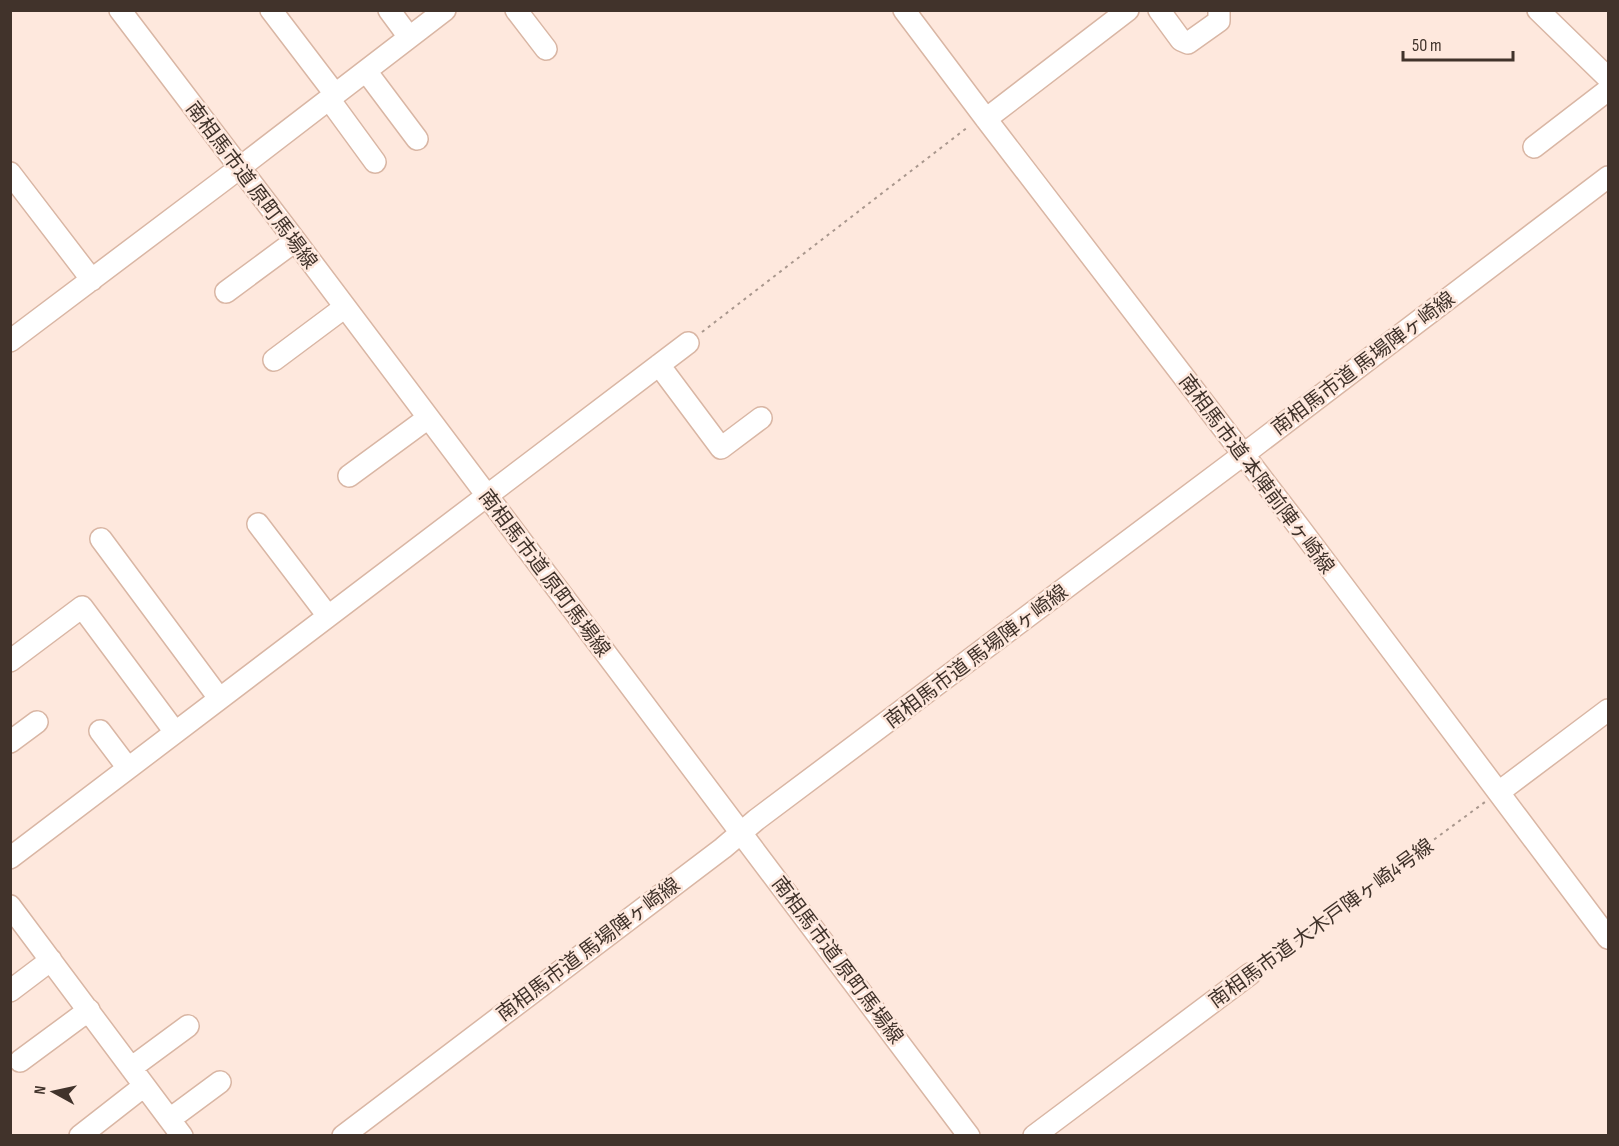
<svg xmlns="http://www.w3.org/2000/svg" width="1619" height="1146" viewBox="0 0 1619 1146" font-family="'Sofia Sans Condensed','Noto Sans JP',sans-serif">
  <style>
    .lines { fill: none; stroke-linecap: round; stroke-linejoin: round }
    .minor-casing { stroke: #d9b6a4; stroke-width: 24 }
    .path { stroke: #a9978d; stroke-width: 2; stroke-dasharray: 3 4.5; stroke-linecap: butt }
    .minor { stroke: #fff; stroke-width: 21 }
    .labels { text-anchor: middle; stroke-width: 5; stroke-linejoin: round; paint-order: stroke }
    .street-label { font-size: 20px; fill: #41332b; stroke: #fee8dd }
  </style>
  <rect width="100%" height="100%" fill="#fee8dd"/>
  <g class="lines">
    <g class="minor-casing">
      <path id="minor" d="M120 10 288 231 969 1136
        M271 10 335 94
        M389 10 409 37
        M516 10 546 49
        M904 10 986 119 1299 527 1608 938
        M1159 10 1181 40 1188 43 1219 21V10
        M1538 10 1608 78
        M366 71 417 139
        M329 99 375 162
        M986 119 1128 10
        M1534 147 1608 90
        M10 173 92 280
        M226 292 295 241
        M10 341 225 179 445 10
        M274 360 345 307
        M659 365 721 448 761 418
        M349 476 428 418
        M258 524 328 616
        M101 539 219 698
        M10 661 82 607 175 732
        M100 731 128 768
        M10 742 37 722
        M1499 792 1608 710
        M10 858 688 343
        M10 906 182 1136
        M10 991 51 960
        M20 1061 89 1010
        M131 1068 188 1026
        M170 1119 220 1082
        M80 1136 144 1086
        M343 1136 723 848 756 820 1252 448 1608 177
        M1034 1136 1250 974"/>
    </g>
    <path class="path" d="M702 332 968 127
      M1265 964 1485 802"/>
    <use href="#minor" class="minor"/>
  </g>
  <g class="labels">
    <g class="street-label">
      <text transform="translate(252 185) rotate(53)" y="7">南相馬市道 原町馬場線</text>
      <text transform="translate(1363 363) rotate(-37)" y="7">南相馬市道 馬場陣ヶ崎線</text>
      <text transform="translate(1257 474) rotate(53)" y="7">南相馬市道 本陣前陣ヶ崎線</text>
      <text transform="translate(545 573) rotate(53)" y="7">南相馬市道 原町馬場線</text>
      <text transform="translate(976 656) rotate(-37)" y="7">南相馬市道 馬場陣ヶ崎線</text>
      <text transform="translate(1321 923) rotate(-36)" y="7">南相馬市道 大木戸陣ヶ崎4号線</text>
      <text transform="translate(588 949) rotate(-37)" y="7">南相馬市道 馬場陣ヶ崎線</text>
      <text transform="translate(838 960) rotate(53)" y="7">南相馬市道 原町馬場線</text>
    </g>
  </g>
  <rect width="1619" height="1146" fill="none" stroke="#41332b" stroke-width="24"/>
  <g transform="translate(54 1092) rotate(278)" stroke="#fee8dd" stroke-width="4.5" paint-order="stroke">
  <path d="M0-4.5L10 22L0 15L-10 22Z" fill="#41332b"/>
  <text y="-9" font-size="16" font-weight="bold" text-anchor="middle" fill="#41332b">N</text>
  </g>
  <path d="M1403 51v9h110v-9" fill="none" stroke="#41332b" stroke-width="3"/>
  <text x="1412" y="51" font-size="18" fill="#41332b" stroke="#fee8dd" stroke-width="4.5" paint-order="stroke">50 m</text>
</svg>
